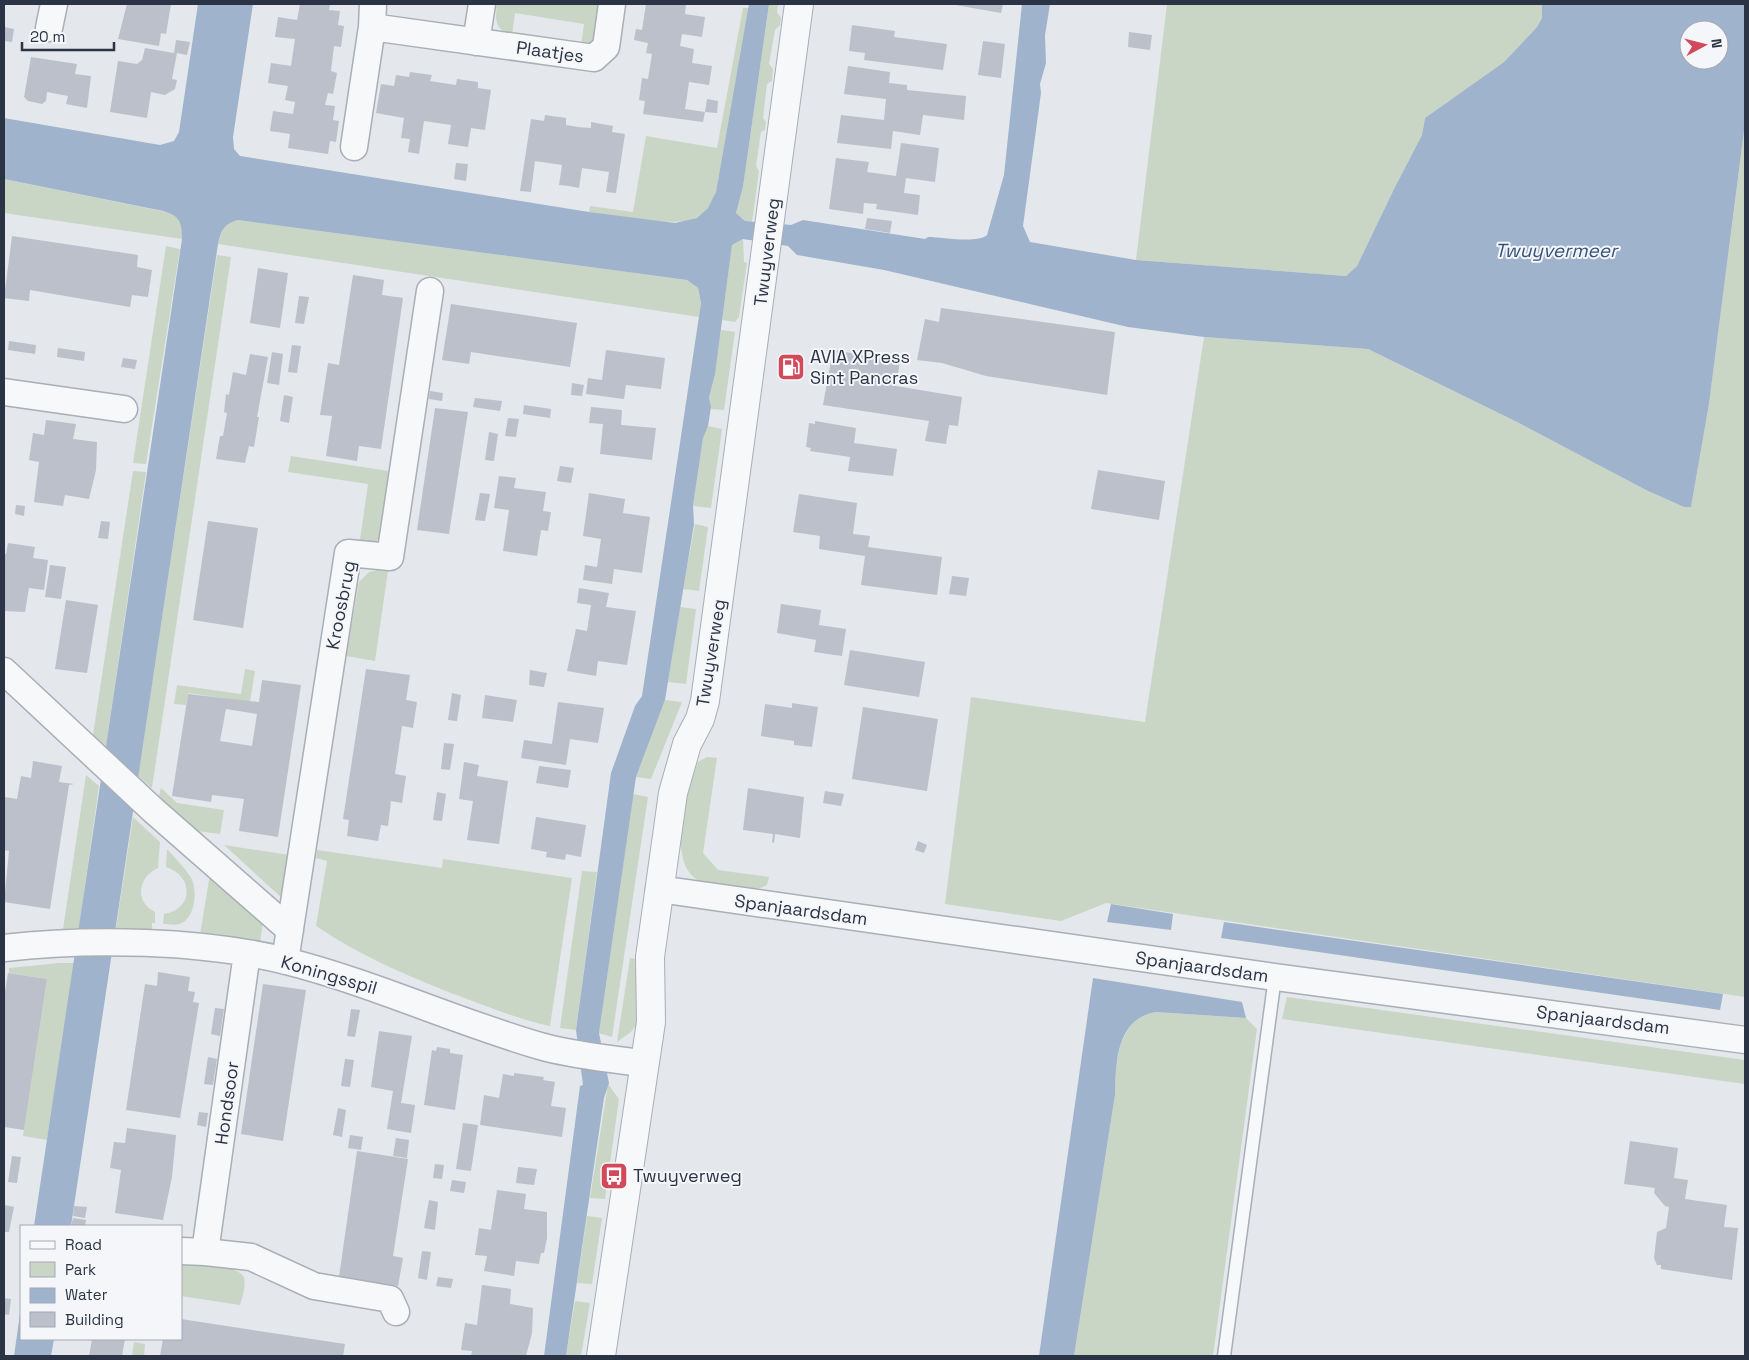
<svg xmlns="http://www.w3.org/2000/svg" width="1749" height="1360" viewBox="0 0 1749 1360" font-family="'Space Grotesk',sans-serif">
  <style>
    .green { fill: #c9d6c5 }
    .water { fill: #9fb4cc; fill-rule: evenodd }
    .building { fill: #bbc0ca; fill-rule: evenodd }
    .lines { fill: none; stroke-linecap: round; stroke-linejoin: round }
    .service-casing { stroke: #a9aeb7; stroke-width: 15 }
    .minor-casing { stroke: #a9aeb7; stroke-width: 29 }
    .tertiary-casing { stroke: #a9aeb7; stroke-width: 30 }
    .service { stroke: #f7f8fa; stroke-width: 12 }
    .minor { stroke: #f7f8fa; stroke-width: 26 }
    .tertiary { stroke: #f7f8fa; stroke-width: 28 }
    .labels { text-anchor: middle; stroke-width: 4; stroke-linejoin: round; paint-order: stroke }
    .street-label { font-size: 18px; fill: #2b3445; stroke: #f4f6f9 }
    .poi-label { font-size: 18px; fill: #2b3445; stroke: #f4f6f9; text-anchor: start }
    .water-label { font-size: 19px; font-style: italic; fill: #34527a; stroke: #f4f6f9 }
  </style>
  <rect width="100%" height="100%" fill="#e4e7ec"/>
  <path class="green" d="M497 4 587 5 601 4 593 44 581 46 584 24 515 13 512 36C495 29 495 21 497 4Z
    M769 4H778L777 12 781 18 780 25 775 30 769 64 773 69 772 81 767 84 763 118 766 122 765 130 761 132 756 166 759 171 752 222 745 221 736 213 743 187Z
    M1167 4H1542V18L1537 27 1504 62 1425 118 1422 135 1395 187 1357 266 1346 276 1136 260Z
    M743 8H749L716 192C712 203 707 211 698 217 679 229 613 215 589 212L590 206 633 212 646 136 717 148Z
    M1745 123V997L1106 903 1061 921 945 904 971 697 1145 722 1204 337 1368 349 1517 422 1646 490 1684 507H1691L1709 404Z
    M4 179 171 213C183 221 182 226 182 239L4 213Z
    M238 220 687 280 698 288 701 303 699 317 218 244C221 230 224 224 238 220Z
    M743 239 744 262 747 263 739 317 735 322 722 320 732 245Z
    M166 246 180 249 146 464 133 463Z
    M217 255 231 257 152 788 138 776Z
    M721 330 735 332 724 410 711 409 709 397Z
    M708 426 722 429 711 508 693 506 703 437Z
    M291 456 395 472 382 538 370 544 360 540 368 484 288 472Z
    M133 471 146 472 106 746 93 735Z
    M695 524 708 527 699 591 683 589Z
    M377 570 388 571 375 661 346 656 359 582 369 572Z
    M680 607 696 609 686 684 668 682Z
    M245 669 255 671 250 702 188 693 186 705 174 704 177 685 241 694Z
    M665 700 682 702 651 779 636 777Z
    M707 757 717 758 703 853 718 870 769 877 767 885C751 893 741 889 723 886 716 884 707 884 700 881 664 864 688 789 698 762Z
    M86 775 99 786 79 928 63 929Z
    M161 788 177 803 224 810 220 834 197 831 159 796Z
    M633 794 648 797 612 1037 599 1033Z
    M133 817 160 842 158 868C138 877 134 902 155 912V923H152V930L116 928Z
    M224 845 289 855 282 898Z
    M167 849C175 858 184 867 190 876 198 888 196 916 182 923 176 926 169 924 163 924L164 914C194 909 194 876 166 867Z
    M317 850 442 868 443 859 572 878 550 1026C521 1020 494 1009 467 999 414 979 362 957 316 926L327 861 316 858Z
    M582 871 597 872 576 1030 560 1028Z
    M210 874 263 922 260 943 200 935Z
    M630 958 635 959 638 1022 631 1032 617 1042Z
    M59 963H74L47 1140 23 1136 47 979 9 973V968Z
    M1287 997 1745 1060V1084L1282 1019Z
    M1156 1012 1246 1018 1257 1029 1213 1356H1074L1115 1095C1116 1062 1117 1019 1156 1012Z
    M608 1084 619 1099 605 1199 590 1198Z
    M587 1216 602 1218 592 1284 577 1283Z
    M186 1262C198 1262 241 1266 244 1278 246 1286 242 1298 240 1305L181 1296V1265Z
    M575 1301 590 1303 581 1356H566Z
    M134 1342 145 1344 144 1356H132Z"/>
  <path class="water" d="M198 4H253L233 137 234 149 240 156 589 212 675 223 697 218 708 208 716 192 749 4H769L743 187 736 213 745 221 791 225 803 220 925 239 928 237C942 237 977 244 987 235L1004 175 1022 4H1050L1045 35 1046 63 1040 84 1041 93 1023 226 1030 242 1136 260 1346 276 1357 266 1395 187 1422 135 1425 118 1504 62 1537 27 1542 18V4H1745V123L1709 404 1691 507H1684L1646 490 1517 422 1368 349 1204 337 1128 327 884 270 797 255 788 246 743 239 732 245 715 374 709 397 711 407 708 426 703 438 693 506 694 524 665 700 636 777 599 1033 609 1083 604 1098 566 1356H544L580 1086 583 1085 576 1030 611 773 635 706 642 696 701 303 698 288 687 280 238 220C224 224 221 230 218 244L71 1226H34L182 239C182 222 180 216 163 211L4 179V118L160 145 174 141 179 132ZM1689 30H1719V60H1689Z
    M1111 904 1173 914 1171 930 1107 922Z
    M1224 922 1723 994 1720 1010 1221 938Z
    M1093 978 1242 1002 1246 1018 1156 1012C1116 1019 1116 1062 1115 1095L1074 1356H1039Z
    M21 1307V1339H54L51 1356H14Z"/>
  <path class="building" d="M127 4H171L166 34 161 33 159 46 118 39Z
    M300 4H330L329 10 340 11 338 25 344 26 341 47 334 46 331 71 337 73 333 94 328 93 325 105 335 106 333 120 339 121 336 142 330 141 328 154 288 148 290 134 270 131 273 111 293 114 295 102 285 100 288 86 268 83 271 63 291 66 295 39 275 37 278 17 297 20Z
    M646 4H686L685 14 705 17 702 37 682 34 680 46 694 49 692 63 712 66 709 85 689 82 687 96 685 109 705 112 703 122 643 114 645 101 639 100 642 78 648 79 652 54 646 53 648 43 634 40 636 29 642 30Z
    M950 4H1003L1001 13Z
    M852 25 895 31 894 37 947 44 943 70 864 60 865 53 849 51Z
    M4 27 14 29 12 42 4 41Z
    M1129 32 1152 35 1150 50 1128 47Z
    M176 40 190 42 187 55 177 53 172 79 177 80 175 89 165 95 151 92 147 118 110 112 118 61 137 64 142 60 145 48 174 53Z
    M983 41 1005 44 1001 78 978 75Z
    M31 57 77 64 75 74 91 76 87 108 66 104 68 96 47 92 46 101 42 104 28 101 24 97Z
    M848 66 890 72 889 83 907 85V90L966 96 964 120 923 115 920 135 893 131 891 149 837 143 841 115 884 120 886 99 844 94Z
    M410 72 432 75 430 81 456 85 457 79 478 82V88L491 90 485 130 471 128 468 147 448 144 451 125 424 121 419 154 408 152 410 139 401 138 404 118 376 113 381 84 394 86 396 75 409 77Z
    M707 99 718 101 717 113 705 112Z
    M545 115 566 118V125L578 127 591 128V122L613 126 612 132 625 134 616 193 606 192 609 172 582 168 579 188 569 186 559 185 562 165 535 161 531 192 520 191 531 119 544 121Z
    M901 143 939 148 935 182 906 178 904 193 920 195 918 215 876 209 877 204 864 203 863 214 829 209 836 158 869 162 867 172 896 176Z
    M456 163 468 164 466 181 454 179Z
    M867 218 892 221 890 233 865 229Z
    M12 236 138 255 137 267 152 270 148 297 132 295 130 307 30 290 29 301 4 298Z
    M258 268 288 273 280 328 250 323Z
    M353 275 384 280 382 295 403 298 381 449 359 446 357 461 326 456 332 416 320 415 328 363 339 365Z
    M299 296 309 297 304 324 295 323Z
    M451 304 577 323 570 367 471 352 469 364 442 360Z
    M941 308 1115 332 1107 395 986 376 942 363 917 360 925 319 939 322Z
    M9 341 36 345 35 354 8 350Z
    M292 345 301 346 297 373 288 372Z
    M58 348 85 352 84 361 57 357Z
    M606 350 665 358 661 389 626 385 624 399 586 394 588 378 602 380Z
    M833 350 900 361 896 386 962 397 958 426 949 425 946 444 925 441 929 421 823 405Z
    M272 352 283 354 279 385 267 383Z
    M250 354 268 357 257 417H259L254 447 249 446 245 463 216 459 220 436H223L227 413 224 412 226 394 229 395 233 372 246 375Z
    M123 358 137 360 135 369 121 367Z
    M572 383 584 385 582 396 571 395Z
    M430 391 443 393 442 401 429 399Z
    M284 395 293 397 289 423 280 421Z
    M475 398 502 401 500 411 473 407Z
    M524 405 551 409 550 418 523 414Z
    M591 407 622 410 621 425 656 428 652 460 600 454 603 424 589 423Z
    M435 408 468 412 449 534 417 530Z
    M508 418 519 419 516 437 505 436Z
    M46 420 76 424 73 439 97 442 96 470 89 499 65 495 63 506 34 502 39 462 29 460 33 433 44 435Z
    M815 421 856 428 854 443 897 449 893 476 848 471 850 457 810 451 811 448 806 447 809 423 815 424Z
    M489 432 498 434 494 461 485 460Z
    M560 466 574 468 571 483 557 481Z
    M1098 470 1165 481 1159 520 1091 509Z
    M499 476 516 478 514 488 546 492 543 511 551 512 548 531 541 530 537 556 503 551 509 510 494 508Z
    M480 493 490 494 485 521 475 520Z
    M589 493 625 499 623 513 650 517 642 573 614 569 612 584 583 580 585 565 597 567 601 539 583 536Z
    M799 494 857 503 853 534 870 536 868 547 942 557 937 595 861 585 865 556 819 549 820 536 793 532Z
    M16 505 25 506 24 516 15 514Z
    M101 521 110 522 108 539 98 538Z
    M208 521 258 528 243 628 193 620Z
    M8 543 35 547 33 558 48 560 44 590 29 588 25 612 4 611V554H6Z
    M50 565 66 567 61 599 45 597Z
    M952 576 969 578 966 596 949 594Z
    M579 588 609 593 606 607 636 611 627 665 598 661 596 676 567 671 576 629 587 631 591 605 577 603Z
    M66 600 98 605 87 673 55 669Z
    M781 604 821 610 819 625 846 629 842 656 814 652 816 640 777 633Z
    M850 650 925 662 919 697 844 685Z
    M366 669 410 675 406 700 417 702 413 728 402 726 395 774 406 776 402 803 391 801 388 826 381 825 378 841 347 836 349 820 343 819Z
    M530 670 547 673 544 687 529 685Z
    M262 680 301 685 278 837 239 831 244 799 212 795 211 802 172 796 188 694 259 702ZM226 709 257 714 252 746 220 741Z
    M452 693 461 695 457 721 448 720Z
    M485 695 517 700 513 722 482 718Z
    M558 702 604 708 598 743 570 739 566 765 521 758 524 740 552 744Z
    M792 703 818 707 812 747 794 745V741L761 736 765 704 792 708Z
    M863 707 938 719 927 791 852 779Z
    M444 743 454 744 450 770 441 769Z
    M33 761 62 766 59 782 74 784 69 785 50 909 4 902 9 851 4 850 5 797 17 799 21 776 31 778Z
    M464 762 479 765 477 776 508 781 499 844 467 840 473 801 459 799Z
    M539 766 571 770 568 788 536 783Z
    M748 788 804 797 800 838 775 834 774 843 772 842 773 834 743 830Z
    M825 791 844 794 841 806 823 803Z
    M437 792 446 794 442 821 433 820Z
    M536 817 586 825 581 857 566 854 565 860 546 857 547 852 531 849Z
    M918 841 927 845 924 853 915 850Z
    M158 972 190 977 188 991 195 992 193 1002 199 1003 180 1118 126 1110 145 984 157 986Z
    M8 973 47 979 24 1130 4 1127V997Z
    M263 984 306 990 283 1141 241 1134Z
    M215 1008 224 1009 220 1036 211 1034Z
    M351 1009 360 1010 355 1037 347 1036Z
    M379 1031 412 1036 401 1103 415 1105 411 1133 387 1129 393 1091 371 1087Z
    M437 1047 450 1049V1053L463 1055 455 1110 424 1105 432 1050 436 1051Z
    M208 1057 217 1059 213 1085 204 1084Z
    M345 1059 354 1060 350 1087 341 1086Z
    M514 1073 544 1077 543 1080 555 1082 551 1106 566 1108 562 1137 480 1125 484 1095 499 1098 503 1074 514 1076Z
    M338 1108 346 1110 342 1137 333 1135Z
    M199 1112 208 1113 206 1127 197 1125Z
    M463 1123 478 1125 471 1171 456 1169Z
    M127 1128 176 1135 172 1177 163 1220 115 1213 121 1170 110 1168 114 1142 125 1143Z
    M350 1135 363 1137 361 1150 348 1148Z
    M396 1138 409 1140 407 1158 393 1156Z
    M1630 1141 1678 1148 1674 1178 1688 1180 1685 1199 1727 1205 1724 1227 1738 1228 1732 1280 1661 1269V1265H1657L1654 1258 1657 1232 1666 1228 1669 1207 1665 1206 1654 1193 1655 1188 1624 1184Z
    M357 1151 408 1159 393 1256 403 1258 398 1286 339 1277Z
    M12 1156 21 1157 17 1183 8 1182Z
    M435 1164 444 1165 442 1179 433 1178Z
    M518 1167 537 1169 534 1185 516 1183Z
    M452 1180 466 1182 464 1193 450 1191Z
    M497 1190 526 1194 524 1209 547 1212V1238L544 1253H541L539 1264 516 1261 514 1276 484 1271 487 1256 475 1255 479 1228 491 1230Z
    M429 1200 438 1202 435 1230 424 1228Z
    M5 1205 14 1207 9 1232H4Z
    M74 1206 87 1207 85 1218 73 1216Z
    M73 1218 86 1220 85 1226H71Z
    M422 1251 431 1252 427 1280 418 1278Z
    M438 1277 453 1279 451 1288 436 1286Z
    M482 1285 511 1289 510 1304 533 1308 532 1333 526 1356H471L472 1351 461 1350 465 1323 477 1325Z
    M4 1298 11 1299 9 1315 4 1314Z
    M181 1319 345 1344 343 1356H160L163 1339H181Z
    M92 1339H125L122 1356H89Z"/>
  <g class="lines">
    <g class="service-casing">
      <path id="service" d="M1224 1356 1275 977"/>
    </g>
    <g class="minor-casing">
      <path id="minor" d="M372 27 594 58 606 47 612 4
        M49 28 54 4
        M476 42 482 4
        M354 147 372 27 373 4
        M4 392 124 409
        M4 671 153 810 290 930
        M659 889 1275 977 1745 1040
        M4 948C89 938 202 940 286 961 373 983 454 1021 540 1046 574 1056 610 1058 645 1064
        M247 953 205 1252 251 1257 314 1286 390 1299 396 1312
        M285 961 348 553 390 557 430 291
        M181 1251 205 1252"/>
    </g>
    <g class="tertiary-casing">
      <path id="tertiary" d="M601 1356 651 1022 650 957 673 793 687 744 700 719 705 701 799 4"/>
    </g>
    <use href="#service" class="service"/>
    <use href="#minor" class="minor"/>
    <use href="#tertiary" class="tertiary"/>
  </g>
  <defs>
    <g id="fuel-square" transform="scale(1.4375)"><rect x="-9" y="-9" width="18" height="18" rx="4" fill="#d1495b" stroke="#f4f6f9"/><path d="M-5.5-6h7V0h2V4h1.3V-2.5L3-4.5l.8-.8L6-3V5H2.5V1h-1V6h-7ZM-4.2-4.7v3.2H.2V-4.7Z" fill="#fff"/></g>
    <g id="bus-square" transform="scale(1.4375)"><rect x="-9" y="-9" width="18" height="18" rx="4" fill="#d1495b" stroke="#f4f6f9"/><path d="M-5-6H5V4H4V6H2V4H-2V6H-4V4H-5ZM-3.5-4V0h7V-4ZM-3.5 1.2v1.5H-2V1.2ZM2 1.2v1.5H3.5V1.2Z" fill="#fff"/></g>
  </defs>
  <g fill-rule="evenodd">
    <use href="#fuel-square" x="791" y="367"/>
    <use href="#bus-square" x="614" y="1176"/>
  </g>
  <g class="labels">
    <g class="street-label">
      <text transform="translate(550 52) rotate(8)" y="6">Plaatjes</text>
      <text transform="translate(767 252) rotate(-83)" y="6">Twuyverweg</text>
      <text transform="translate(341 605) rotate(-79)" y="6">Kroosbrug</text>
      <text transform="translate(711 653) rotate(-81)" y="6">Twuyverweg</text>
      <text transform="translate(801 910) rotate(8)" y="6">Spanjaardsdam</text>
      <text transform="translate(1202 967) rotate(8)" y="6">Spanjaardsdam</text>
      <text transform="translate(329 975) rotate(16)" y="6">Koningsspil</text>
      <text transform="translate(1603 1020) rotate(7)" y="6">Spanjaardsdam</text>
      <text transform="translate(227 1103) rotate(-82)" y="6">Hondsoor</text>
    </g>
    <g class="poi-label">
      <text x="810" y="363">AVIA XPress<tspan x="810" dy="21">Sint Pancras</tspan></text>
      <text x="633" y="1182">Twuyverweg</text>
    </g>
    <g class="water-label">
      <text x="1556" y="257">Twuyvermeer</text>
    </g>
  </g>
  <rect width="1749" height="1360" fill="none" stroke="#2b3445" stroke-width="10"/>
  <rect x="20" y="1225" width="162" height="115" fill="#f4f6f9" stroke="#a4a8b1"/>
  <rect x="30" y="1241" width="25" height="8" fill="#f7f8fa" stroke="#a4a8b1"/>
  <text x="65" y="1250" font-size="15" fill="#2b3445">Road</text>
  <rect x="30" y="1262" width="25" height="15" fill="#c9d6c5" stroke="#a4a8b1"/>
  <text x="65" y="1275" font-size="15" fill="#2b3445">Park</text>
  <rect x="30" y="1288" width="25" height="15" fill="#9fb4cc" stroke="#a4a8b1"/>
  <text x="65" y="1300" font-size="15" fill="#2b3445">Water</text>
  <rect x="30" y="1312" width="25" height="15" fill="#bbc0ca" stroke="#a4a8b1"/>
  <text x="65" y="1325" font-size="15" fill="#2b3445">Building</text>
  <g transform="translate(1704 45) rotate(83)"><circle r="24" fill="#f4f6f9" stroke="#a4a8b1"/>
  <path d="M0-4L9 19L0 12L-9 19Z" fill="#d1495b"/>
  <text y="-8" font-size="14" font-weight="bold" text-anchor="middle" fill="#2b3445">N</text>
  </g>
  <path d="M22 42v8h92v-8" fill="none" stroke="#2b3445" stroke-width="2.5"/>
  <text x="30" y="42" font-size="15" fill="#2b3445" stroke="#f4f6f9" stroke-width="4" paint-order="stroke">20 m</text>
</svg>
